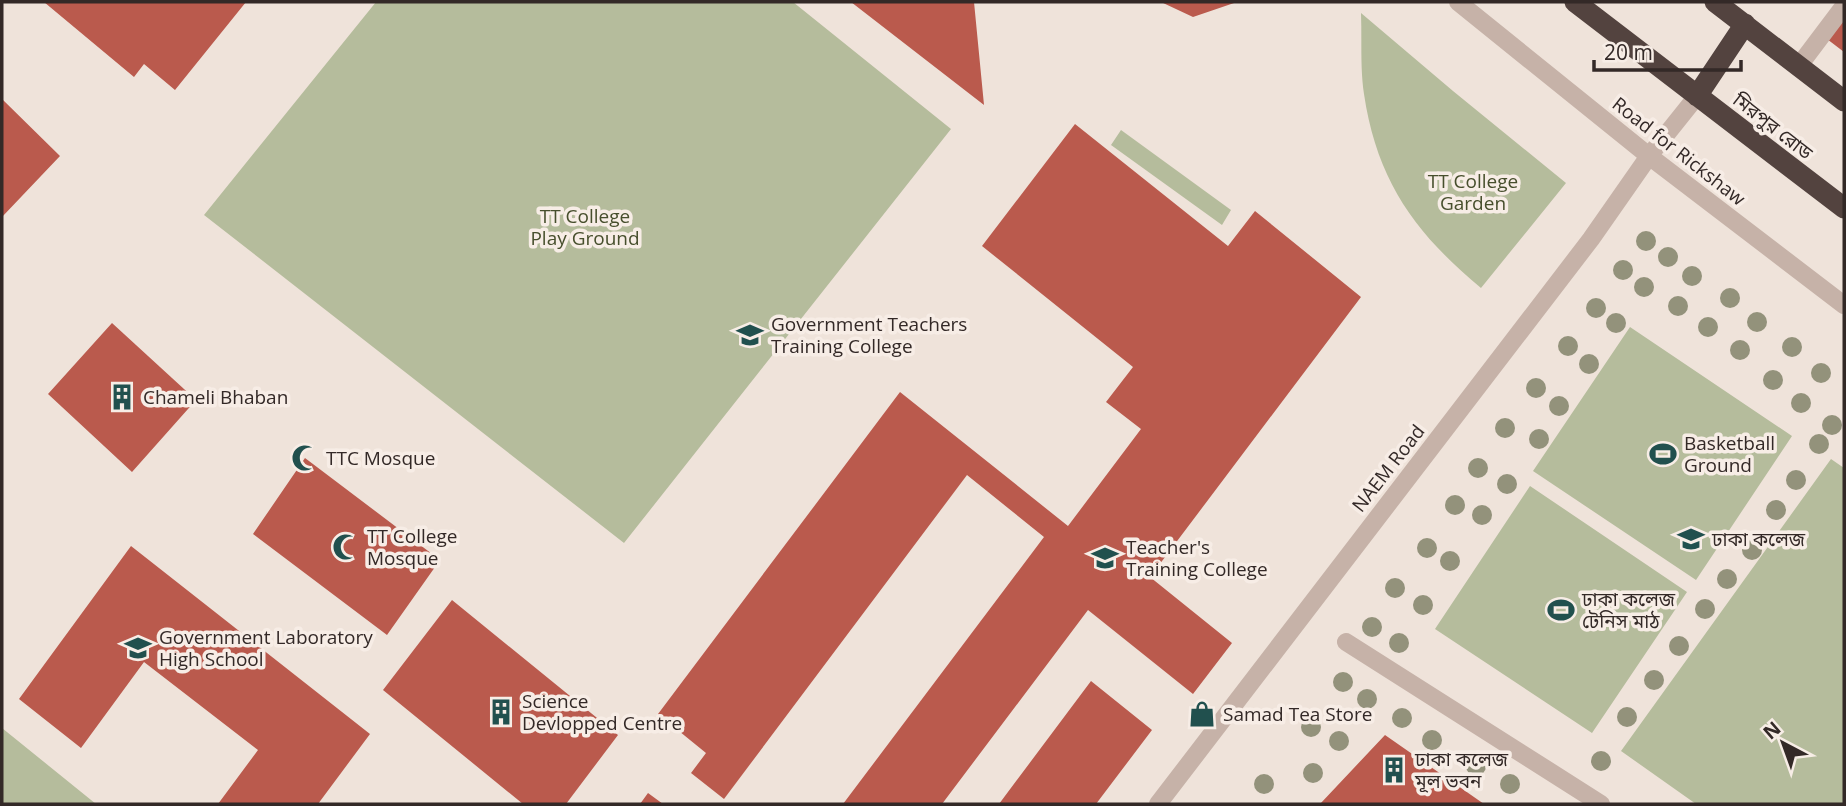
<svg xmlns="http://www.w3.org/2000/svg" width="1846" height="806" viewBox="0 0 1846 806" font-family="'Open Sans','Noto Sans Bengali',sans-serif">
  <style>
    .green { fill: #b5bc9c }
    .building { fill: #ba5a4d }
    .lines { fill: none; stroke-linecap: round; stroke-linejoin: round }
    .lane { stroke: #c6b2a8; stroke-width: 18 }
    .street { stroke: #c6b2a8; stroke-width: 18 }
    .highway { stroke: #53433f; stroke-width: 21 }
    .tree { fill: #93927b }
    .labels { text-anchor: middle; stroke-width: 7; stroke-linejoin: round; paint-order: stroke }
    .street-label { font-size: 19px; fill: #332927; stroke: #f7ede6 }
    .park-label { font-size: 19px; fill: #474f2d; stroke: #f7ede6 }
    .poi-label { font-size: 19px; fill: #332927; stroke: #f7ede6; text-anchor: start }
  </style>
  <rect width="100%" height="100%" fill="#efe3da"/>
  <path class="green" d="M376 2H793L951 129 624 543 204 215Z
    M1361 13 1453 91 1566 183 1481 288C1415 233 1377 181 1364 94 1360 68 1362 39 1361 13Z
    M1121 130 1231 210 1222 225 1111 145Z
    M1630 327 1792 436 1696 580 1533 471Z
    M1831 459 1844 468V804H1696L1621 751Z
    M1530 486 1687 592 1592 733 1435 629Z
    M2 728 96 804H2Z"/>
  <path class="building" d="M44 2H246L175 90 144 64 134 77Z
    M851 2H974L984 105Z
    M1161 2H1237L1193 17Z
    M1844 16V52L1827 39Z
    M2 99 60 156 2 217Z
    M1075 124 1228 246 1255 211 1361 297 1150 577 1232 643 1193 694 1088 610 942 804H843L1044 537 967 475 724 799 691 773 706 753 658 714 900 392 1068 526 1141 429 1106 402 1133 367 982 246Z
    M112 323 196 400 132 472 48 394Z
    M305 458 440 560 387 635 253 534Z
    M131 546 370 734 318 804H218L258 750 144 662 81 748 19 699Z
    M452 600 618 735 566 804H523L383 690Z
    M1091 681 1152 730 1096 804H999Z
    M1385 735 1484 804H1320Z
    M648 793 663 804H640Z"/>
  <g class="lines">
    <path class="lane" d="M1798 67 1844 6
      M1346 642 1601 804"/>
    <path class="street" d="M1458 2 1649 156 1844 305
      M1158 804 1591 239 1649 156 1697 96"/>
    <path class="highway" d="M1575 2 1844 208
      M1715 2 1844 101
      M1697 96 1745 24"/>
  </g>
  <g class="tree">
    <circle cx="1646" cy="241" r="10"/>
    <circle cx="1668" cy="257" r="10"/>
    <circle cx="1623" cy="270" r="10"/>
    <circle cx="1692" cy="276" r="10"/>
    <circle cx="1644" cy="287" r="10"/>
    <circle cx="1730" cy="298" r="10"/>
    <circle cx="1678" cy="306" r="10"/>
    <circle cx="1596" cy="308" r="10"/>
    <circle cx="1757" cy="322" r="10"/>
    <circle cx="1616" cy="323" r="10"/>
    <circle cx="1708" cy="327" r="10"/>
    <circle cx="1568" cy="346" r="10"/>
    <circle cx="1792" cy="347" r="10"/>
    <circle cx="1740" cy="350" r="10"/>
    <circle cx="1589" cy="364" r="10"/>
    <circle cx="1821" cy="373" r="10"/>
    <circle cx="1773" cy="380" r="10"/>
    <circle cx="1536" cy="388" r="10"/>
    <circle cx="1801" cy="403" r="10"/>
    <circle cx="1559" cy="406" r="10"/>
    <circle cx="1832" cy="425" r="10"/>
    <circle cx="1505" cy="428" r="10"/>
    <circle cx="1539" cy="439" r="10"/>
    <circle cx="1819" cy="444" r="10"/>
    <circle cx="1478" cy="468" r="10"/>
    <circle cx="1796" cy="480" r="10"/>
    <circle cx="1507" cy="484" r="10"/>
    <circle cx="1455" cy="505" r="10"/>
    <circle cx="1776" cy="510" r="10"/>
    <circle cx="1482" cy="515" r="10"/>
    <circle cx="1427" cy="548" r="10"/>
    <circle cx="1752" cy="550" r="10"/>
    <circle cx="1450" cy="561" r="10"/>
    <circle cx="1727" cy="579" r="10"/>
    <circle cx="1395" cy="588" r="10"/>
    <circle cx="1423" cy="605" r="10"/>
    <circle cx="1705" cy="609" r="10"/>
    <circle cx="1372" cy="627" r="10"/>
    <circle cx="1399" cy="643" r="10"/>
    <circle cx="1679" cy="646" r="10"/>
    <circle cx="1654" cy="680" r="10"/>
    <circle cx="1343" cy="682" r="10"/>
    <circle cx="1367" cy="699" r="10"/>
    <circle cx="1627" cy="717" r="10"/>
    <circle cx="1402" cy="718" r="10"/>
    <circle cx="1311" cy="727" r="10"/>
    <circle cx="1432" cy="740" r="10"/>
    <circle cx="1339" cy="741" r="10"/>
    <circle cx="1601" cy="761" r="10"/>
    <circle cx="1476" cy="766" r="10"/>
    <circle cx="1313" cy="773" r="10"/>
    <circle cx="1264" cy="784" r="10"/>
    <circle cx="1510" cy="784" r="10"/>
  </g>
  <defs>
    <g id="university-bare" transform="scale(2.1)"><path d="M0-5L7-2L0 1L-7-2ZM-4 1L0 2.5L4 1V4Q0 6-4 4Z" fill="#21504e" stroke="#f7ede6" stroke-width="2.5" paint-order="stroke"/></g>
    <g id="building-bare" transform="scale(2.1)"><path d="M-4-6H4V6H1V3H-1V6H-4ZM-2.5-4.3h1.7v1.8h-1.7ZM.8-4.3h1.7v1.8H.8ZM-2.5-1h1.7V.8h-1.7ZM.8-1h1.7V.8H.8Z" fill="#21504e" stroke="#f7ede6" stroke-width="2.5" paint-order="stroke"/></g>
    <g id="stadium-bare" transform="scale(2.1)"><path d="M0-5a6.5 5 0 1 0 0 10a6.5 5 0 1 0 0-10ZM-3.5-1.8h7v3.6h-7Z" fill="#21504e" stroke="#f7ede6" stroke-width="2.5" paint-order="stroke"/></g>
    <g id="mosque-bare" transform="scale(2.1)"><path d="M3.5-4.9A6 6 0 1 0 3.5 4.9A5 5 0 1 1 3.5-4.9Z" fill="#21504e" stroke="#f7ede6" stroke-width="2.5" paint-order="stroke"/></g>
    <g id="school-bare" transform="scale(2.1)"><path d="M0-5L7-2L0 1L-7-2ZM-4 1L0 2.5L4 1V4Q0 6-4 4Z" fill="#21504e" stroke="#f7ede6" stroke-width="2.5" paint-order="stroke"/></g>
    <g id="shop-bare" transform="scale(2.1)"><path d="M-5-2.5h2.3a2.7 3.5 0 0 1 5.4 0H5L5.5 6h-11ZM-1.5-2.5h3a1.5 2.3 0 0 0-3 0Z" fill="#21504e" stroke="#f7ede6" stroke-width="2.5" paint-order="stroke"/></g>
  </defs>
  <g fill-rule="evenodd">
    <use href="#university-bare" x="750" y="335"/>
    <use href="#building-bare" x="122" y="397"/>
    <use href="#stadium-bare" x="1663" y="454"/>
    <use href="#mosque-bare" x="305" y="458"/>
    <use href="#university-bare" x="1691" y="539"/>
    <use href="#mosque-bare" x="346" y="547"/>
    <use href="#university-bare" x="1105" y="558"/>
    <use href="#stadium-bare" x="1561" y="610"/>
    <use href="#school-bare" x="138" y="648"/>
    <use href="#building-bare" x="501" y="712"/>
    <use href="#shop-bare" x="1202" y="714"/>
    <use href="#building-bare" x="1394" y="770"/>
  </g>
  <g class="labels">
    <g class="street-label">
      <text transform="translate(1773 126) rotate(38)" y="7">মিরপুর রোড</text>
      <text transform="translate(1679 151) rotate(38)" y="7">Road for Rickshaw</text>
      <text transform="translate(1388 468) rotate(-52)" y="7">NAEM Road</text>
    </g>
    <g class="park-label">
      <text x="1473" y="188">TT College<tspan x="1473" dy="22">Garden</tspan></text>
      <text x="585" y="223">TT College<tspan x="585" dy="22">Play Ground</tspan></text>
    </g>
    <g class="poi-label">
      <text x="771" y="331">Government Teachers<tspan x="771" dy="22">Training College</tspan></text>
      <text x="143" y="404">Chameli Bhaban</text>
      <text x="1684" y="450">Basketball<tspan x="1684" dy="22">Ground</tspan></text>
      <text x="326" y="465">TTC Mosque</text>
      <text x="367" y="543">TT College<tspan x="367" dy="22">Mosque</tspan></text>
      <text x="1712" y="546">ঢাকা কলেজ</text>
      <text x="1126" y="554">Teacher's<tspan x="1126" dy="22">Training College</tspan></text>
      <text x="1582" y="606">ঢাকা কলেজ<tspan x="1582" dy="22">টেনিস মাঠ</tspan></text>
      <text x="159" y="644">Government Laboratory<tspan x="159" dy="22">High School</tspan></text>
      <text x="522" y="708">Science<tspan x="522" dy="22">Devlopped Centre</tspan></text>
      <text x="1223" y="721">Samad Tea Store</text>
      <text x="1415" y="766">ঢাকা কলেজ<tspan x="1415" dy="22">মূল ভবন</tspan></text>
    </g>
  </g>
  <rect width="1846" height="806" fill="none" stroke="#332927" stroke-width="7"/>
  <g transform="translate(1783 743) rotate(319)" stroke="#f7ede6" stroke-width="5" paint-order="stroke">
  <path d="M0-5L12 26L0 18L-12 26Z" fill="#332927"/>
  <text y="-10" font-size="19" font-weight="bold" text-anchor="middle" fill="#332927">N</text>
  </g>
  <path d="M1594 60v10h147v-10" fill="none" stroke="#332927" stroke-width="3.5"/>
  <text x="1604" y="60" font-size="21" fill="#332927" stroke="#f7ede6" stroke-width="5" paint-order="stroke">20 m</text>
</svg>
